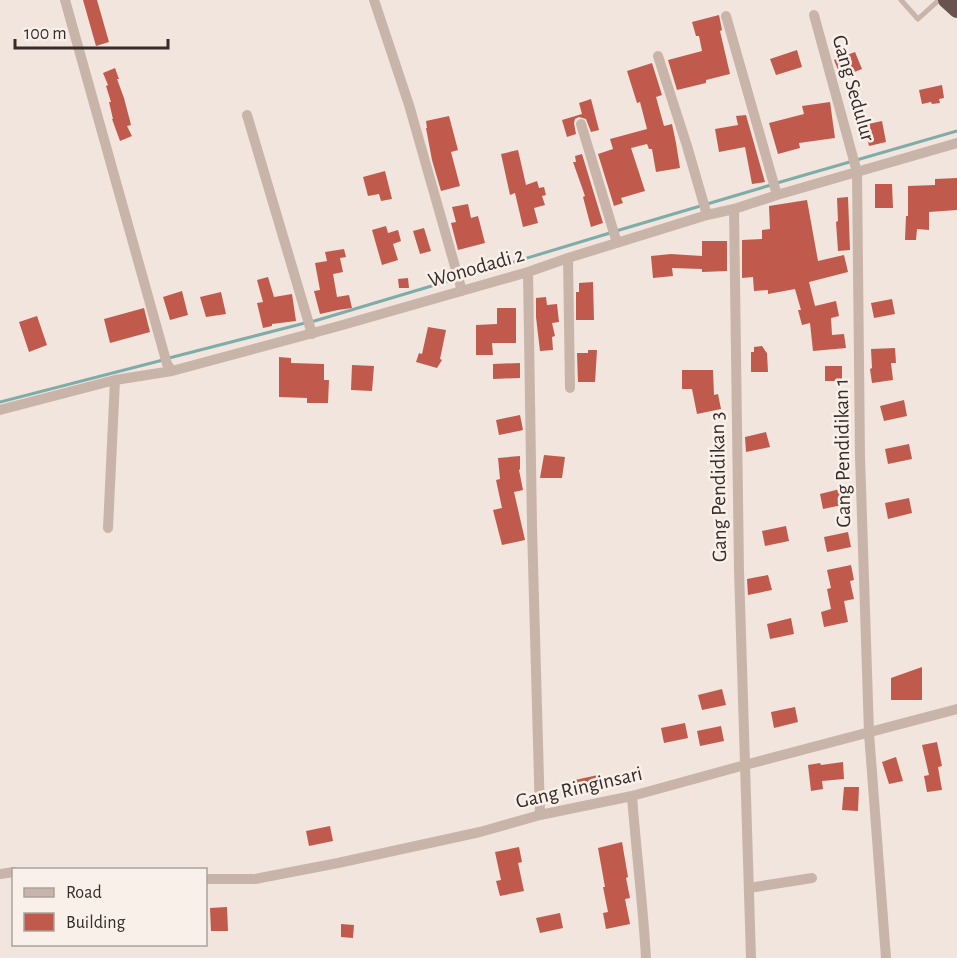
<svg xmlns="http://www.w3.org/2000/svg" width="957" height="958" viewBox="0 0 957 958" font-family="'Alegreya Sans',sans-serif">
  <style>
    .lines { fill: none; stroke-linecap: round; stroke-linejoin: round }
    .stream { stroke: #7eada9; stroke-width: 3 }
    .building { fill: #c05a4c }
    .service { stroke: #c9b4aa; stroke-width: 5 }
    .minor { stroke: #c9b4aa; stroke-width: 10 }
    .trunk { stroke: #68534e; stroke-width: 16 }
    .labels { text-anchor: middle; stroke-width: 5; stroke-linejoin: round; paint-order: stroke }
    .street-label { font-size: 21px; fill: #372c29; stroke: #f9f0ea }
  </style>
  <rect width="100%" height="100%" fill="#f1e5dd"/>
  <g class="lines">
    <path class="stream" d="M777 183 957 131
      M616 231 771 185
      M461 278 610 233
      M311 322 455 279
      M169 358 305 323
      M0 402 163 360"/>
  </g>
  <path class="building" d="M83 0H97L109 42 96 46Z
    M719 15 722 30 720 31 730 74 706 80V83L677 90 668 60 702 51 699 36H696L692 22Z
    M797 50 802 67 776 75 770 59Z
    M855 52 862 69 841 77 834 60Z
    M652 63 662 95 656 97 664 126 672 124 676 143 680 168 656 172 652 149H649L647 144 631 148 645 191 621 198 623 203 614 206 598 154 613 149 610 139 647 129 640 102 637 103 627 71Z
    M115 68 119 79H117L124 98 131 125 127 126 132 136 120 141 112 119H113L109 102H111L106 86 108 85 103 73Z
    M942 85 944 98 939 99 940 103 932 104 931 102 922 104 919 90Z
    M591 99 599 130 591 132 586 119 579 117 575 119 574 123 576 134 567 137 562 120 582 114 579 103Z
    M830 102 835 138 799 143 800 148 778 154 769 123 804 114 802 106Z
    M746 115 757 154 765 182 752 184 745 147 719 152 715 129 738 125 736 116Z
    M449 116 458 150 451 152 460 186 441 191 432 160 426 128H427L426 121Z
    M882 121 886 142 869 146 864 125Z
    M518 150 526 185 537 181 539 188 544 187 546 195 542 196 545 205 534 208 538 223 523 227 515 193 510 195 501 154Z
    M582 154 603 223 591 227 583 197 585 196 573 162H576L575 156Z
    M385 171 392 199 381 201 379 194 368 196 363 177Z
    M957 178V210L929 212V230L917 229 916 240H905L906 216H908V186L935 185V179Z
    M875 184H892L893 208H875Z
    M848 197 850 250 838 251 836 222 838 221 837 198Z
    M807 200 818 261 844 255 848 272 809 282 815 306 836 301 839 316 831 318 832 335 844 334 846 348 813 351 810 323 802 325 798 310H801L795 289 768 294V290L754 291 753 277 742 278V240L762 239V230L770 229 769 206Z
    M468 204 471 218 478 216 485 243 458 250 451 223 456 222 452 207Z
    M386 226 388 233 398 230 401 241 393 244 398 260 382 265 372 230Z
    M424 228 431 251 420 254 413 231Z
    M702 241H727V271L702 272V269L672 268 673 276 653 278 651 256 671 254 702 256Z
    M344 249 346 257 340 258 343 272 333 274 337 297 349 295 352 308 338 310 320 314 314 291 320 290 315 263 327 261 325 252Z
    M268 277 274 297 292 294 296 321 272 324V326L263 328 257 303 263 302 257 280Z
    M408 278 409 288H399L398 279Z
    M593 282 594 320H576V292H579V283Z
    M182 291 188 315 170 320 163 297Z
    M221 292 226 314 206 317 200 297Z
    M546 297 547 305 557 304 559 322 552 323 555 336 552 337 553 350 540 351 536 317V298Z
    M892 299 895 314 874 318 871 303Z
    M144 308 150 332 110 343 104 319Z
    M497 308H516V343H492L493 355H476V325L497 324Z
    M37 316 47 345 29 352 19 322Z
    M428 327 446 330 440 359 442 360 437 368 416 362 419 353 422 354Z
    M762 346 766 352 767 353 768 372H751V352H754V347Z
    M895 348 896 363H891L893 380 872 383 870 369 872 368 871 349Z
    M588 350H597L595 382H578L577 353H588Z
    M279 357 291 358V363L324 364V380H329L328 403H307V398L279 397Z
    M520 363V378L493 379V364Z
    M352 365 374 366 372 391 351 390Z
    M825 366H842V381H825Z
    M682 370H713L714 395 718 394 721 409 697 414 692 389H682Z
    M904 400 907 416 884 421 880 406Z
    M520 415 523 430 499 435 496 420Z
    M766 432 770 447 746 452 745 437Z
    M909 444 912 459 888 464 885 449Z
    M544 455 565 457 562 478H540Z
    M520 456V469L519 470 523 490 514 492 525 540 502 545 493 510 502 508 496 480 500 479 498 458Z
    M844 488 847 504 823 509 820 494Z
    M909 498 912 513 888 519 885 503Z
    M786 526 789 541 765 546 762 531Z
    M848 532 851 547 827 552 824 537Z
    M851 565 854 580 850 581 854 599 844 601 848 622 824 627 821 612 831 609 827 589 831 588 827 570Z
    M768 575 772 590 748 595 747 579Z
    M791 618 794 634 770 639 767 624Z
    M922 667V700H891V678Z
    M722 689 726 705 702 710 698 695Z
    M795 707 798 722 774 728 771 712Z
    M685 723 688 738 664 743 661 728Z
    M721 726 724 741 700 746 697 731Z
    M937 742 942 766 938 767 942 790 927 792 924 776 929 775 922 745Z
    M896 757 903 781 889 784 882 762Z
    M843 762 844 779 822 781 823 789 811 791 808 765 820 763 821 765Z
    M598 775 602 790 578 795 575 780Z
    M844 787H859L858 811 842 810Z
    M330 826 333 841 309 846 306 831Z
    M622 842 628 877 626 878 630 898 625 899 630 924 606 929 603 913 608 912 603 887H605L598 848Z
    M519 847 522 862 518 863 524 891 500 896 496 881 501 880 495 852Z
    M227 907 228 931H211L210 908Z
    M560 913 563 928 540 933 536 918Z
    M341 924 354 925 353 938 341 937Z"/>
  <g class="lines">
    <path class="service" d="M901 0 918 19 939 0"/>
    <path class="minor" d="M65 0 167 364 172 371
      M374 0 409 105 462 291
      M814 15 857 172 860 456 869 733 886 958
      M726 16 777 195
      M658 56 687 146 707 215
      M247 115 312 334
      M581 124 617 243
      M734 209 739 570 751 958
      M568 258 570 388
      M528 272 532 527 540 815
      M0 410 115 380 172 371 339 326 528 272 568 258 707 215 734 209 777 195 957 143
      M108 528 115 380
      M632 796C636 850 643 904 646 958
      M0 874 14 872
      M206 879H255L338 863 480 832 540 815 632 796 745 765 957 709
      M749 888 812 878"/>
    <path class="trunk" d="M946 0 957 10"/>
  </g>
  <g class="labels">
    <g class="street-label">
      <text transform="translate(854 88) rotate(74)" y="7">Gang Sedulur</text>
      <text transform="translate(476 267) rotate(-16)" y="7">Wonodadi 2</text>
      <text transform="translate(842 453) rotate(-91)" y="7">Gang Pendidikan 1</text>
      <text transform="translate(718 487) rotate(-91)" y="7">Gang Pendidikan 3</text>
      <text transform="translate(579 787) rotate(-13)" y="7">Gang Ringinsari</text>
    </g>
  </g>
  <rect x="12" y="868" width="195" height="78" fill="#f9f0ea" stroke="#aba29d" stroke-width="1.5"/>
  <rect x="24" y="888" width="30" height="9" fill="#c9b4aa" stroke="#aba29d" stroke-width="1.5"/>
  <text x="66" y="898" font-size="18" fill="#372c29">Road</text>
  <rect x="24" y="913" width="30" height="18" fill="#c05a4c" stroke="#aba29d" stroke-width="1.5"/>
  <text x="66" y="928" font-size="18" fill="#372c29">Building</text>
  <path d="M15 39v9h153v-9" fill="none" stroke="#372c29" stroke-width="3"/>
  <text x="24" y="39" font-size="18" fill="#372c29" stroke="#f9f0ea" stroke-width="4.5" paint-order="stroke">100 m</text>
</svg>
